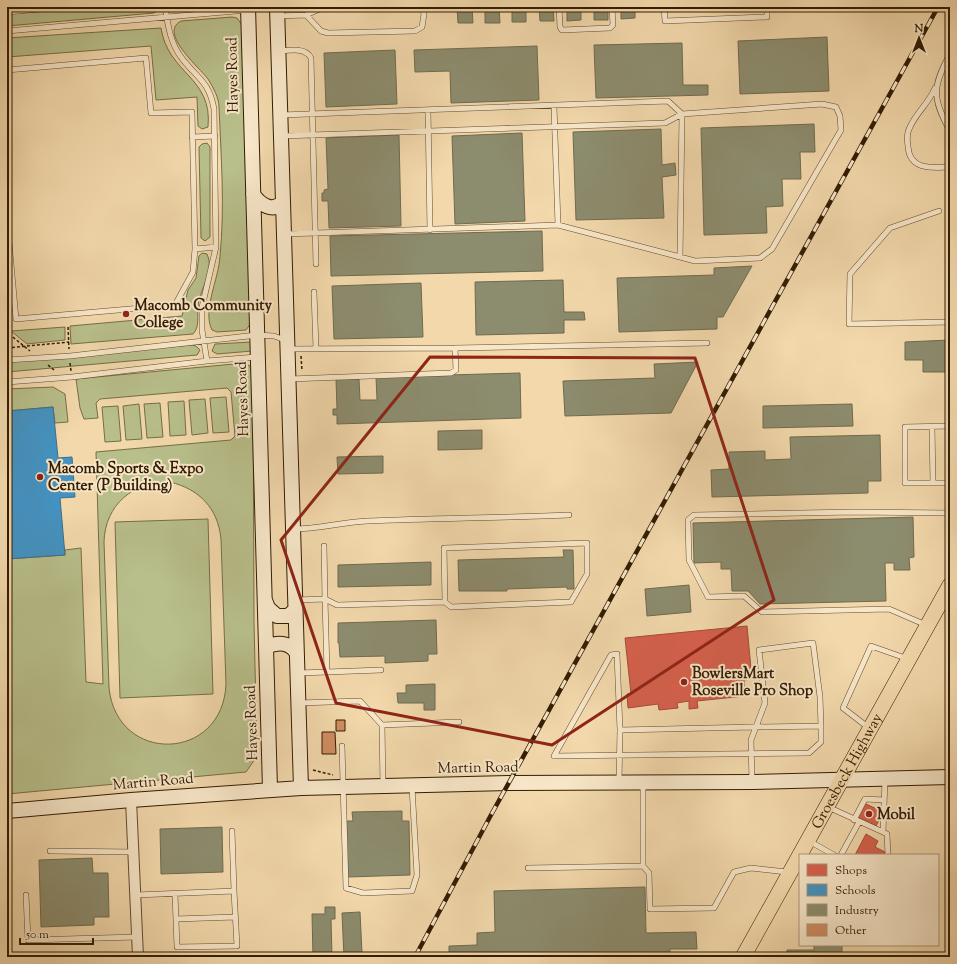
<svg xmlns="http://www.w3.org/2000/svg" width="957" height="964" viewBox="0 0 957 964" font-family="'Sorts Mill Goudy',serif">
  <style>
    .green { fill: #b8bf8b; stroke: #766e46; fill-rule: evenodd }
    .shops { fill: #d6604d; stroke: #a54c36 }
    .schools { fill: #4393c3; stroke: #3e6f89 }
    .industry { fill: #8c8c6e; stroke: #716a4e }
    .building { fill: #d18d62; stroke: #331c02 }
    .lines { fill: none; stroke-linecap: round; stroke-linejoin: round }
    .lane-casing { stroke: #634b2c; stroke-width: 6 }
    .street-casing { stroke: #634b2c; stroke-width: 12 }
    .secondary-casing { stroke: #331c02; stroke-width: 16 }
    .primary-casing { stroke: #331c02; stroke-width: 16 }
    .path { stroke: #331c02; stroke-width: 1.5; stroke-dasharray: 3 2; stroke-linecap: butt }
    .lane { stroke: #f7e6c8; stroke-width: 5 }
    .street { stroke: #f7e6c8; stroke-width: 10 }
    .secondary { stroke: #f7e6c8; stroke-width: 14 }
    .primary { stroke: #f2d8ab; stroke-width: 15 }
    .rail-casing { stroke: #331c02; stroke-width: 4.5 }
    .rail { stroke: #f7e6c8; stroke-width: 3; stroke-dasharray: 9; stroke-linecap: butt }
    .marked { fill: none; stroke: #8f2418; stroke-width: 3; stroke-linejoin: round }
    .poi-dot { fill: #8f2418; stroke: #f7e6c8; stroke-width: 1.5 }
    .labels { text-anchor: middle; stroke-width: 4; stroke-linejoin: round; paint-order: stroke }
    .street-label { font-size: 15px; fill: #331c02; stroke: #f7e6c8 }
    .poi-label { font-size: 15px; font-weight: bold; fill: #331c02; stroke: #f7e6c8; text-anchor: start }
  </style>
  <rect width="100%" height="100%" fill="#f2d8ab"/>
  <filter id="stains"><feTurbulence type="fractalNoise" baseFrequency=".005" numOctaves="4"/><feColorMatrix values="0 0 0 0 .2 0 0 0 0 .09 0 0 0 0 .02 0 0 0 .5 -.17"/></filter>
  <radialGradient id="worn" r=".72"><stop offset=".6" stop-color="#630" stop-opacity="0"/><stop offset="1" stop-color="#630" stop-opacity=".3"/></radialGradient>
  <path class="green" d="M95 7H159V9L154 13 7 26V14Z
    M171 7H223L177 11Z
    M232 17 237 18 242 25 251 323 246 330 217 332 212 330C202 310 219 279 220 256 225 207 221 156 219 107 219 98 213 87 208 79 200 68 158 33 181 21Z
    M161 28C168 74 213 77 208 127L202 129 198 126 197 97 156 100 151 46 7 57V38Z
    M207 143 210 147V237L205 241 201 238 199 147 202 144Z
    M202 253 207 254C215 271 199 290 198 307 197 316 200 327 193 334L71 344 70 326 182 316 188 290 196 278 199 256Z
    M65 327V340L27 344 11 331Z
    M252 342V351L217 354 212 351 215 344Z
    M192 345 196 346 200 350 197 355 7 372V361Z
    M244 363 250 366 253 376 254 621 257 756 246 772 7 794V559L65 555V550L81 548 86 682 103 684 96 452 231 440 235 436 231 392 227 388 100 399 96 403 98 418 84 419 80 408 76 379ZM170 482C199 489 218 508 221 539L226 684C223 762 117 765 109 688L104 542C105 505 133 481 170 482Z
    M53 387 65 394 68 422 55 423 53 407 7 411V389Z
    M226 397 229 432 213 433 210 398Z
    M205 399 208 433 192 435 189 400Z
    M184 401 186 435 170 436 168 402Z
    M160 403 163 437 147 438 144 404Z
    M139 404 142 439 126 440 123 406Z
    M118 406 121 441 105 442 102 407Z
    M208 519 213 694 120 698 115 522Z"/>
  <path class="shops" d="M747 626 752 679 744 680 745 696 697 701 698 708 689 709V701L677 703 678 708 659 710 658 704 628 708 627 694H631L625 638Z
    M864 803 883 812 876 826 857 817Z
    M866 834 878 841 875 847 885 852V855H855Z"/>
  <path class="schools" d="M53 407 58 458 72 457 75 497 60 498 65 555 7 559V411Z"/>
  <path class="industry" d="M457 7H472L473 23H458Z
    M485 7H499L500 23H485Z
    M512 7H526V22H512Z
    M539 7H553L554 21H540Z
    M567 7H581V20L567 21Z
    M594 7H608V20H594Z
    M621 7H635V18L621 19Z
    M827 37 829 91 740 94 738 41Z
    M682 43 683 85H708V95L596 98 594 45Z
    M537 46 539 100 451 103 450 71 415 72 414 50Z
    M395 50 397 104 326 107 324 53Z
    M814 124 815 152H800L801 179H782L783 206 766 207 767 233 704 235 701 128Z
    M661 129 662 165 675 163 676 175 662 177 664 218 576 220 573 132Z
    M522 133 525 221 455 224 452 136Z
    M399 135 401 226 329 228 328 201H322V193H324V190L328 189 326 138Z
    M542 231 543 271 331 276 330 236Z
    M752 266 723 317H717V329L619 332 617 278 714 275V268Z
    M563 280 564 312H584L585 320H564V333L476 335 475 282Z
    M421 283 423 337 334 339 332 286Z
    M950 340V372H923V360H905V342Z
    M698 362 671 413 565 416 563 381 655 378 654 364Z
    M520 373 521 418 337 424V415H333V409H337L336 379H359L360 400H377L376 377Z
    M852 404 853 426 763 428V406Z
    M482 430V449L438 450V431Z
    M880 435 881 481H868V493L712 497 711 470 729 469V452L765 451V460L791 459 790 437Z
    M383 456V473L338 474 337 457Z
    M913 517 914 557 909 558 910 570H894V563H885L886 601 760 604 748 591H732L731 569H721V562L694 563 693 523Z
    M563 550H573L574 589H567V587L507 589V591H459L458 560 564 557Z
    M431 562V585L338 587V565Z
    M689 585 691 612 647 616 645 589Z
    M436 620 437 654H428V661L385 663V656L340 657 339 643H338V623Z
    M435 684V710H424V703H398L397 693H406V685Z
    M402 811V821H409L410 875 347 877 346 821H353L352 812Z
    M222 827 223 872 161 874 160 829Z
    M92 858 93 873H108L109 917H94V925L41 927 39 860Z
    M645 887 646 933 696 932 697 949H670V957H449V946L477 945V933L495 932 494 891Z
    M325 907H335V919H331L332 957H313L312 914H325Z
    M360 912 362 953H357V957H344L342 913Z
    M814 945H842V957H787V950H814Z"/>
  <path class="building" d="M336 720H345V731H336Z
    M322 732H335L336 754H322Z"/>
  <g class="lines">
    <g class="lane-casing">
      <path id="lane" d="M165 7C168 25 170 42 181 57 196 78 209 80 214 109L216 247 202 307V330L207 361
        M559 7 560 27 562 30 610 28 613 25 612 7
        M664 7 665 21 767 17V7
        M7 12 61 7
        M306 15 321 31 328 33 415 31 422 27 424 14 422 7
        M278 16 306 15 324 7
        M7 31 247 10
        M279 51C289 50 306 47 311 58L316 264
        M950 54C932 87 932 98 950 131
        M7 70 146 58 151 113 192 112 195 249
        M935 88C929 103 916 113 910 127 907 132 907 140 908 146 909 170 931 168 950 167
        M554 106 558 225
        M428 111 430 230
        M281 115 668 101 682 114 665 123 282 136
        M192 137 215 136
        M939 211 890 228 850 274 849 324 950 322
        M7 220 16 319 175 305 193 272 195 249 216 247
        M285 234 558 225 680 257 695 261 760 258 772 249 841 130 840 116 836 107 822 104 682 114 680 257
        M314 292 316 349
        M289 349 455 348 707 343
        M7 360 70 356 257 335 274 336 285 340
        M290 379 451 373 456 370 455 348
        M7 382 72 377 207 361 257 357
        M950 426 905 427V483H950
        M932 427 933 483
        M294 529C319 529 342 522 367 521 434 518 502 518 569 515
        M324 546 325 599 337 605 445 602 451 607 571 602 587 574V543L444 548 445 602
        M296 600 325 599 327 672 299 673
        M926 625 889 609 762 612 744 596 708 597 689 560 688 520 694 515 854 512 950 513
        M327 672 381 670
        M299 703 360 701 382 725 383 785
        M382 725 459 722
        M869 728 843 708 871 646 908 659
        M620 730 617 654 611 655 554 756 809 753 821 742V726
        M342 746 346 888 363 893 412 891 417 875 412 787
        M619 782 620 730 754 727 821 726 820 697 813 643 759 650 765 703 751 740 752 782
        M828 807 883 832 885 780
        M854 820 865 799 884 800
        M883 832 887 834 888 855
        M809 841 834 855
        M50 851 134 852
        M841 855 859 822
        M643 866 649 873 650 909 714 908 734 872 751 868 787 872
        M528 868 643 866V784
        M175 894 177 947 237 946 234 891
        M26 895 28 940 137 937
        M136 895 234 891 232 831
        M176 919 235 917"/>
    </g>
    <g class="street-casing">
      <path id="street" d="M131 800 138 957"/>
    </g>
    <g class="secondary-casing">
      <path id="secondary" d="M248 7 270 789
        M277 7 301 788
        M253 194C260 205 273 213 283 202
        M265 600 268 608 277 616H288L295 610
        M266 647C277 642 289 642 296 652
        M7 811 131 800 301 788 509 783 752 782 950 777"/>
    </g>
    <g class="primary-casing">
      <g id="primary">
        <path id="s1" d="M743 957 950 585"/>
      </g>
    </g>
    <path class="path" d="M7 314 9 334 7 336
      M68 327 69 349
      M9 334 30 351
      M7 348 69 342
      M301 356 302 371
      M70 363 71 371
      M48 365 54 370
      M313 770 333 775"/>
    <use href="#lane" class="lane"/>
    <use href="#street" class="street"/>
    <use href="#secondary" class="secondary"/>
    <use href="#primary" class="primary"/>
    <g class="rail-casing">
      <path id="rail" d="M415 957 491 815 938 7"/>
    </g>
    <use href="#rail" class="rail"/>
  </g>
  <path class="marked" d="M430 357 695 358 774 600 552 745 336 703 281 540Z"/>
  <g class="poi-dot">
    <circle cx="126" cy="314" r="4"/>
    <circle cx="40" cy="477" r="4"/>
    <circle cx="684" cy="682" r="4"/>
    <circle cx="869" cy="814" r="4"/>
  </g>
  <g class="labels">
    <g class="street-label">
      <text transform="translate(232 75) rotate(-91)" y="5">Hayes Road</text>
      <text transform="translate(242 399) rotate(-92)" y="5">Hayes Road</text>
      <text transform="translate(251 723) rotate(-92)" y="5">Hayes Road</text>
      <text transform="translate(478 767) rotate(-1)" y="5">Martin Road</text>
      <text dy="5" stroke="none"><textPath href="#s1" startOffset="213">Groesbeck Highway</textPath></text>
      <text transform="translate(153 781) rotate(-5)" y="5">Martin Road</text>
    </g>
    <g class="poi-label">
      <text x="134" y="310">Macomb Community<tspan x="134" dy="17">College</tspan></text>
      <text x="48" y="473">Macomb Sports &amp; Expo<tspan x="48" dy="17">Center (P Building)</tspan></text>
      <text x="692" y="678">BowlersMart<tspan x="692" dy="17">Roseville Pro Shop</tspan></text>
      <text x="877" y="819">Mobil</text>
    </g>
  </g>
  <rect width="957" height="964" fill="none" stroke="#f2d8ab" stroke-width="24"/>
  <rect x="8" y="8" width="941" height="948" fill="none" stroke="#331c02" stroke-width="2"/>
  <rect x="12" y="12" width="933" height="940" fill="none" stroke="#331c02"/>
  <rect x="799" y="854" width="140" height="92" fill="#f7e6c8" stroke="#a99579"/>
  <rect x="807" y="864" width="20" height="12" fill="#d6604d" stroke="#a99579"/>
  <text x="835" y="874" font-size="12" fill="#331c02">Shops</text>
  <rect x="807" y="884" width="20" height="12" fill="#4393c3" stroke="#a99579"/>
  <text x="835" y="894" font-size="12" fill="#331c02">Schools</text>
  <rect x="807" y="904" width="20" height="12" fill="#8c8c6e" stroke="#a99579"/>
  <text x="835" y="914" font-size="12" fill="#331c02">Industry</text>
  <rect x="807" y="924" width="20" height="12" fill="#d18d62" stroke="#a99579"/>
  <text x="835" y="934" font-size="12" fill="#331c02">Other</text>
  <g transform="translate(919 38)" stroke="#f7e6c8" stroke-width="3" paint-order="stroke">
  <path d="M0-3L7 15L0 10L-7 15Z" fill="#331c02"/>
  <text y="-6" font-size="11" font-weight="bold" text-anchor="middle" fill="#331c02">N</text>
  </g>
  <path d="M20 938v6h73v-6" fill="none" stroke="#331c02" stroke-width="2"/>
  <text x="26" y="938" font-size="12" fill="#331c02" stroke="#f7e6c8" stroke-width="3" paint-order="stroke">50 m</text>
  <rect width="100%" height="100%" filter="url(#stains)"/>
  <rect width="100%" height="100%" fill="url(#worn)"/>
</svg>
